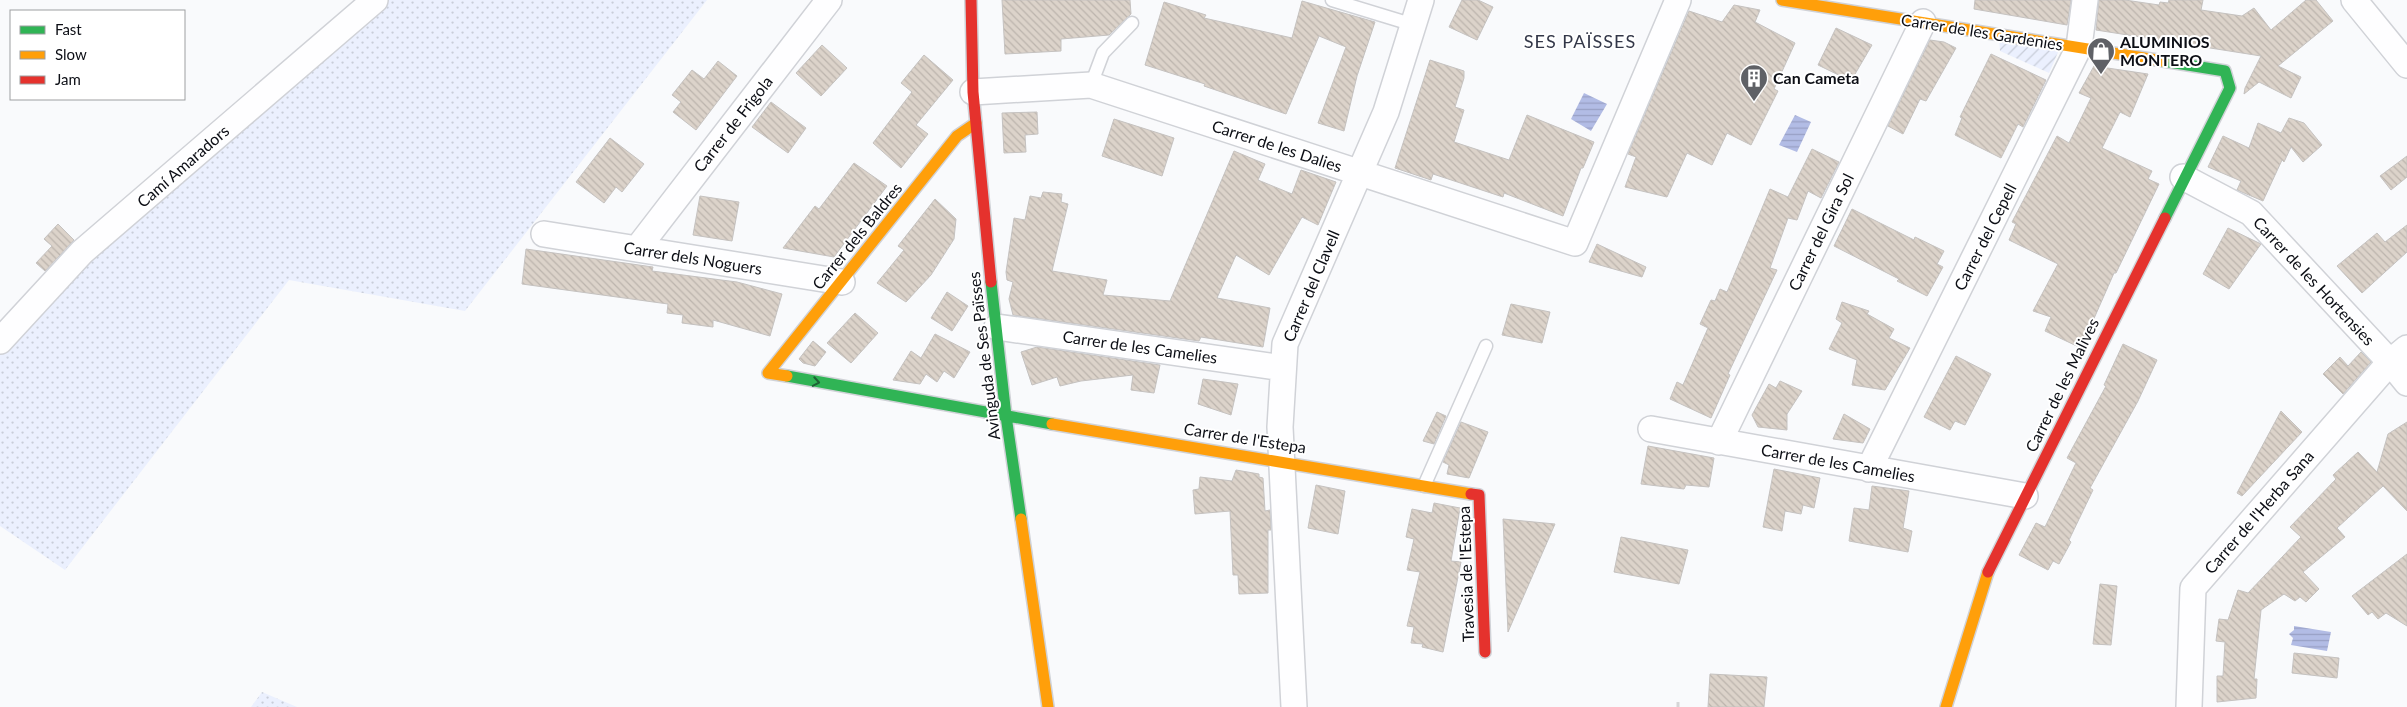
<svg xmlns="http://www.w3.org/2000/svg" width="2407" height="707" viewBox="0 0 2407 707" font-family="Lato,sans-serif">
  <style>
    .grass { fill: url(#grass-dots) }
    .garden { fill: url(#garden-furrows) }
    .water { fill: url(#water-rules) }
    .building { fill: url(#building-back-hatch); stroke: #c5c2c0 }
    .lines { fill: none; stroke-linecap: round; stroke-linejoin: round }
    .lane-casing { stroke: #d0d2d7; stroke-width: 15 }
    .street-casing { stroke: #d0d2d7; stroke-width: 28 }
    .fast-casing { stroke: #d0d2d7; stroke-width: 14 }
    .slow-casing { stroke: #d0d2d7; stroke-width: 14 }
    .jam-casing { stroke: #d0d2d7; stroke-width: 14 }
    .path { stroke: #d6d6d7; stroke-width: 3; stroke-dasharray: 5 2.5; stroke-linecap: butt }
    .lane { stroke: #fefeff; stroke-width: 12 }
    .street { stroke: #fefeff; stroke-width: 25 }
    .fast { stroke: #30b455; stroke-width: 11 }
    .slow { stroke: #ff9f0a; stroke-width: 11 }
    .jam { stroke: #e5322d; stroke-width: 11 }
    .oneway { stroke: #1e6135 }
    .labels { text-anchor: middle; stroke-width: 4; stroke-linejoin: round; paint-order: stroke }
    .street-label { font-size: 16px; fill: #0c0e15; stroke: #fff }
    .poi-label { font-size: 16px; font-weight: bold; fill: #0c0e15; stroke: #fff; text-anchor: start }
    .neighbourhood-label { font-size: 18px; letter-spacing: 1px; fill: #333748; stroke: #fff }
  </style>
  <defs>
    <pattern id="grass-dots" width="8" height="8" patternUnits="userSpaceOnUse" patternTransform="scale(1.25)"><rect width="8" height="8" fill="#ebf0fe"/><path d="M2 2h.1M6 6h.1" fill="none" stroke="#c8cdd9" stroke-width="1.8" stroke-linecap="round"/></pattern>
    <pattern id="garden-furrows" width="10" height="10" patternUnits="userSpaceOnUse" patternTransform="scale(1.25)"><rect width="10" height="10" fill="#ebf0fe"/><path d="M-1 1l2-2M0 10L10 0M9 11l2-2" fill="none" stroke="#c8cdd9"/></pattern>
    <pattern id="water-rules" width="6" height="5" patternUnits="userSpaceOnUse" patternTransform="scale(1.25)"><rect width="6" height="5" fill="#b2bce5"/><path d="M0 2.5h6" fill="none" stroke="#98a0c4"/></pattern>
    <pattern id="building-back-hatch" width="6" height="6" patternUnits="userSpaceOnUse" patternTransform="scale(1.25)"><rect width="6" height="6" fill="#dcd3ca"/><path d="M-1 5l2 2M0 0l6 6M5-1l2 2" fill="none" stroke="#bcb4ad"/></pattern>
  </defs>
  <rect width="100%" height="100%" fill="#f9fafc"/>
  <path class="grass" d="M388 0H707L465 311 289 280 65 570 0 526V353L100 248Z
    M262 692 297 707H251Z"/>
  <path class="garden" d="M1999 39 2059 50 2049 73 2000 51Z"/>
  <path class="water" d="M1584 93 1607 104 1591 131 1571 119Z
    M1795 115 1811 122 1797 152 1779 145Z
    M2294 626 2331 632 2327 651 2291 645 2293 638 2289 634 2294 630Z"/>
  <path class="building" d="M1002 0H1130L1131 14 1109 35 1061 39V51L1005 54Z
    M1462 0H1478L1493 7 1477 40 1449 27Z
    M1975 0H2071L2067 25 1974 9Z
    M2099 0H2125L2159 5 2160 2 2168 3 2169 0H2203L2201 10 2242 16 2254 8 2271 30 2306 0H2316L2333 21 2278 66 2301 77 2291 98 2259 82 2244 94 2245 88 2261 56 2096 30Z
    M1302 1 1375 22 1357 76 1344 131 1318 123 1346 47 1319 36 1286 114 1204 86 1205 84 1145 65 1164 2 1206 15 1204 18 1292 38Z
    M1734 5 1760 10 1755 22 1795 43 1774 89 1778 91 1751 145 1727 133 1712 165 1687 153 1667 197 1625 187 1636 157 1628 154 1689 11 1722 22Z
    M1836 28 1872 45 1851 81 1818 65Z
    M1930 40 1944 42 1956 48 1926 101 1920 99 1903 134 1888 126Z
    M822 45 847 68 821 96 796 73Z
    M1991 54 2046 80 2023 127 2018 124 2001 158 1955 135 1962 118 1960 117Z
    M924 55 953 80 916 125 928 134 901 168 873 143 912 92 901 83Z
    M1430 60 1464 71V78L1455 107 1464 110 1454 142 1509 160 1527 115 1594 142 1583 168H1581L1563 216 1504 193 1503 197 1433 174 1431 180 1395 168Z
    M718 61 737 76 696 130 673 112 681 102 672 95 692 70 704 79Z
    M2094 66 2148 74 2130 117 2120 112 2102 148 2152 171 2148 179 2159 184 2116 273H2114L2081 348 2045 331 2051 317 2033 311 2058 264 2009 240 2016 224 2012 222 2057 136 2069 143 2091 98 2079 93Z
    M771 102 806 128 788 153 752 127Z
    M1037 112 1038 134 1025 135 1026 152 1004 153 1002 113Z
    M2289 118 2304 123 2322 145 2303 162 2291 147 2284 162 2282 160 2263 201 2237 190 2241 181 2208 167 2223 136 2249 148 2258 123 2281 133Z
    M1114 119 1174 138 1162 176 1102 156Z
    M610 138 644 164 622 192 616 187 604 203 576 182Z
    M1812 149 1839 162 1821 198 1808 191 1797 220 1788 218 1770 268 1777 270 1728 374 1730 375 1711 418 1670 399 1677 382 1683 385 1708 328 1700 324 1711 300 1715 301 1720 289 1727 292 1770 189 1788 197Z
    M1234 151 1265 164 1258 180 1292 194 1301 170 1336 182 1318 225 1302 217 1269 275 1236 255 1217 298 1270 308 1263 347 1201 337 1199 341 1013 315 1009 299 1013 282 1007 280 1006 272 1014 218 1025 220 1030 196 1041 198 1043 192 1062 194 1061 202 1068 204 1052 271 1107 280 1103 295 1170 301Z
    M2407 156V177L2391 190 2380 176Z
    M854 163 887 186 834 257 783 248 815 206 819 209Z
    M700 196 739 202 732 241 693 235Z
    M935 199 956 219 954 239 931 275 906 302 877 283 904 250 898 246Z
    M1852 209 1914 240 1915 237 1944 251 1937 264 1943 267 1927 296 1897 281 1899 279 1834 246Z
    M58 224 74 240 45 271 36 263 52 246 44 239Z
    M2407 225V252L2362 293 2337 266 2377 233 2385 242Z
    M2228 228 2261 244 2229 289 2203 274Z
    M1597 244 1646 267 1642 277 1589 262Z
    M526 249 653 267 652 271 737 282 782 294 770 336 713 320V327L682 323 683 315 667 313 668 304 522 284Z
    M947 292 968 306 952 331 931 318Z
    M1842 302 1869 311 1867 314 1894 329 1889 338 1910 348 1885 390 1852 385 1857 360 1829 349 1842 323 1836 319Z
    M1511 304 1550 312 1542 343 1502 335Z
    M855 313 878 333 851 363 827 343Z
    M935 334 970 352 954 378 944 371 937 382 926 374 920 384 893 380 911 351 921 358Z
    M813 341 826 352 815 366 803 363 799 359Z
    M2123 344 2157 360 2138 401 2090 488 2093 490 2069 540 2071 542 2059 564 2053 561 2048 570 2019 555 2036 523 2045 527 2076 463 2067 458 2106 386 2104 385Z
    M1037 347 1160 365 1154 393 1131 390 1133 375 1081 381 1060 386 1057 377 1032 385 1021 352Z
    M2361 352 2371 362 2343 394 2323 374 2340 357 2348 366Z
    M1956 356 1991 374 1965 425 1955 421 1950 430 1924 417Z
    M1203 379 1238 384 1231 415 1198 404Z
    M1780 381 1802 391 1787 414V430L1758 427 1752 415 1769 384 1776 388Z
    M2281 411 2302 432 2242 496 2237 493Z
    M1437 412 1446 416 1434 444 1423 441Z
    M1844 414 1870 429 1863 443 1833 439Z
    M1461 422 1488 432 1469 478 1447 474 1449 465 1443 462Z
    M2407 422V511L2383 486 2337 528 2345 537 2303 572 2319 589 2306 602 2300 597 2295 601 2284 594 2261 610 2254 679H2257L2256 698 2217 702V676H2223L2225 642 2216 641 2219 619 2228 620 2238 590 2248 593 2301 537 2290 527 2336 479 2333 475 2358 452 2377 472 2388 434Z
    M1648 446 1714 458 1709 487 1686 485 1684 489 1641 484Z
    M1774 469 1820 478 1814 508 1803 505 1801 514 1785 511 1782 531 1763 527Z
    M1236 470 1259 474V477L1263 478 1265 511 1270 510 1271 530H1268V593L1239 594 1238 575H1233L1230 511 1195 514 1193 490 1199 489 1200 477 1232 481Z
    M1316 485 1345 491 1338 534 1308 528Z
    M1872 486 1909 491 1903 528 1912 531 1908 552 1849 541 1854 508 1869 510Z
    M1434 503 1460 508 1451 561 1461 562 1443 652 1422 647 1423 644 1411 643 1414 627 1407 626 1420 572 1407 570 1414 539 1406 537 1412 509 1432 513Z
    M1503 519 1555 524 1508 632Z
    M1621 537 1688 550 1679 584 1614 572Z
    M2407 554V626L2386 613 2378 619 2372 612 2368 615 2352 596Z
    M2100 584 2117 586 2111 645 2093 644Z
    M2294 653 2339 658 2337 678 2292 673Z
    M1710 674 1767 677 1764 707H1708Z"/>
  <g class="lines">
    <g class="lane-casing">
      <path id="lane" d="M1332 0 1414 25
        M1091 85 1103 53 1132 23
        M1424 486 1486 346"/>
    </g>
    <g class="street-casing">
      <path id="street" d="M2354 0 2407 65
        M973 92 1091 85 1575 243 1678 0
        M2183 177 2251 213 2390 362 2407 383
        M544 234 842 282
        M637 249 829 0
        M997 327 1283 368
        M0 341 82 252 375 0
        M1651 429 2025 496
        M1719 442 1923 22
        M1869 469 2079 47 2085 0
        M1294 707 1280 427 1285 344 1386 112 1421 0
        M2189 707 2193 588 2390 362 2407 348"/>
    </g>
    <g class="fast-casing">
      <path id="fast" d="M2163 61 2225 71 2230 88 2165 218
        M991 282 1006 416 1021 519
        M787 376 1052 424"/>
    </g>
    <g class="slow-casing">
      <path id="slow" d="M1782 0 2163 61
        M787 376 768 373 957 136 976 123
        M1052 424 1471 494
        M1021 519 1048 707
        M1946 707 1988 572"/>
    </g>
    <g class="jam-casing">
      <path id="jam" d="M971 0 973 92 991 282
        M1471 494 1479 495 1485 652
        M1988 572 2165 218"/>
    </g>
    <path class="path" d="M1678 707V701"/>
    <use href="#lane" class="lane"/>
    <use href="#street" class="street"/>
    <use href="#fast" class="fast"/>
    <use href="#slow" class="slow"/>
    <use href="#jam" class="jam"/>
  </g>
  <defs><path id="oneway-chevron" d="M-2-3.5L2.5 0L-2 3.5" fill="none" stroke-width="1.6" stroke-linecap="round" stroke-linejoin="round" transform="scale(1.25)"/></defs>
  <use class="oneway" href="#oneway-chevron" transform="translate(816 382) rotate(10)"/>
  <defs>
    <g id="shop-pin" transform="scale(1.4375)"><path d="M0 17L-7.5 6A9.5 9.5 0 1 1 7.5 6Z" fill="#5f6166" stroke="#fff"/><path d="M-5-2.5h2.3a2.7 3.5 0 0 1 5.4 0H5L5.5 6h-11ZM-1.5-2.5h3a1.5 2.3 0 0 0-3 0Z" fill="#fff"/></g>
    <g id="building-pin" transform="scale(1.4375)"><path d="M0 17L-7.5 6A9.5 9.5 0 1 1 7.5 6Z" fill="#5f6166" stroke="#fff"/><path d="M-4-6H4V6H1V3H-1V6H-4ZM-2.5-4.3h1.7v1.8h-1.7ZM.8-4.3h1.7v1.8H.8ZM-2.5-1h1.7V.8h-1.7ZM.8-1h1.7V.8H.8Z" fill="#fff"/></g>
  </defs>
  <g fill-rule="evenodd">
    <use href="#shop-pin" x="2101" y="51"/>
    <use href="#building-pin" x="1754" y="78"/>
  </g>
  <g class="labels">
    <g class="street-label">
      <text transform="translate(1982 32) rotate(9)" y="6">Carrer de les Gardenies</text>
      <text transform="translate(733 124) rotate(-52)" y="6">Carrer de Frigola</text>
      <text transform="translate(1277 146) rotate(18)" y="6">Carrer de les Dalies</text>
      <text transform="translate(183 166) rotate(-41)" y="6">Camí Amaradors</text>
      <text transform="translate(1821 232) rotate(-64)" y="6">Carrer del Gira Sol</text>
      <text transform="translate(857 236) rotate(-51)" y="6">Carrer dels Baldres</text>
      <text transform="translate(1985 237) rotate(-63)" y="6">Carrer del Cepell</text>
      <text transform="translate(693 258) rotate(9)" y="6">Carrer dels Noguers</text>
      <text transform="translate(2314 281) rotate(47)" y="6">Carrer de les Hortensies</text>
      <text transform="translate(1311 286) rotate(-67)" y="6">Carrer del Clavell</text>
      <text transform="translate(1140 347) rotate(8)" y="6">Carrer de les Camelies</text>
      <text transform="translate(984 356) rotate(-97)" y="6">Avinguda de Ses Païsses</text>
      <text transform="translate(2062 385) rotate(-64)" y="6">Carrer de les Malives</text>
      <text transform="translate(1245 438) rotate(9)" y="6">Carrer de l'Estepa</text>
      <text transform="translate(1838 463) rotate(10)" y="6">Carrer de les Camelies</text>
      <text transform="translate(2259 512) rotate(-49)" y="6">Carrer de l'Herba Sana</text>
      <text transform="translate(1466 574) rotate(-92)" y="6">Travesia de l'Estepa</text>
    </g>
    <g class="poi-label">
      <text x="2120" y="48">ALUMINIOS<tspan x="2120" dy="18">MONTERO</tspan></text>
      <text x="1773" y="84">Can Cameta</text>
    </g>
    <g class="neighbourhood-label">
      <text x="1580" y="48">SES PAÏSSES</text>
    </g>
  </g>
  <rect x="10" y="10" width="175" height="90" fill="#ffffff" stroke="#9e9fa1"/>
  <rect x="20" y="26" width="25" height="8" fill="#30b455" stroke="#9e9fa1"/>
  <text x="55" y="35" font-size="15" fill="#0c0e15">Fast</text>
  <rect x="20" y="51" width="25" height="8" fill="#ff9f0a" stroke="#9e9fa1"/>
  <text x="55" y="60" font-size="15" fill="#0c0e15">Slow</text>
  <rect x="20" y="76" width="25" height="8" fill="#e5322d" stroke="#9e9fa1"/>
  <text x="55" y="85" font-size="15" fill="#0c0e15">Jam</text>
</svg>
